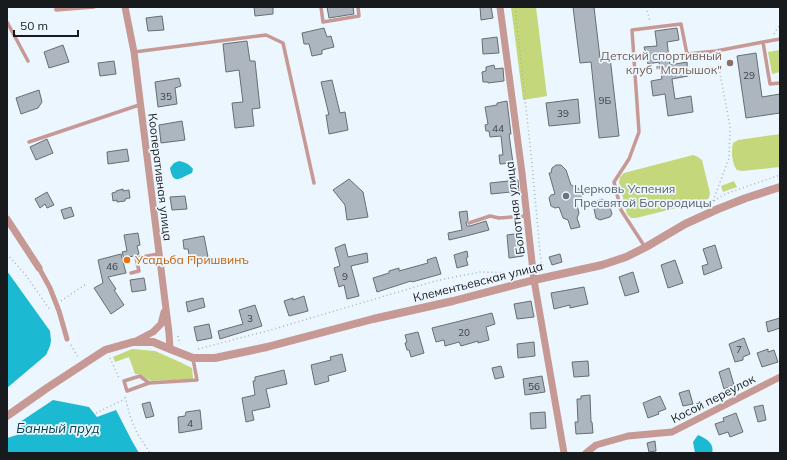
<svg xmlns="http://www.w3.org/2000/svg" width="787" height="460" viewBox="0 0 787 460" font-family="Mulish,sans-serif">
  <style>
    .green { fill: #c4d87b }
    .water { fill: #1cb9d3 }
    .building { fill: #adb6be; stroke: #656e74 }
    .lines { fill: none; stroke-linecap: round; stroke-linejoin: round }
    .path { stroke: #abb3ba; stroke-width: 1.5; stroke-dasharray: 1 3; stroke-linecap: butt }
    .service { stroke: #c69994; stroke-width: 3.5 }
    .pedestrian { stroke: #c69994; stroke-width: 5 }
    .minor { stroke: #c69994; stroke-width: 7 }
    .tertiary { stroke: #c69994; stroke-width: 8 }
    .education-dot { fill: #8d6e63; stroke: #ecf6fe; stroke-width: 1.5 }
    .worship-dot { fill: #6b7280; stroke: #ecf6fe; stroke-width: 1.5 }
    .food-dot { fill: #e8710a; stroke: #ecf6fe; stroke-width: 1.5 }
    .labels { text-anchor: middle; stroke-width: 3.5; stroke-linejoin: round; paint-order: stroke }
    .number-label { font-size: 10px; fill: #3d4246 }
    .education-label { font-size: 12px; fill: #785e54; stroke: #ecf6fe; text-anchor: end }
    .street-label { font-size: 12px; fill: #181b1e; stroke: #ecf6fe }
    .worship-label { font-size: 12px; fill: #5b616d; stroke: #ecf6fe; text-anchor: start }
    .food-label { font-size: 12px; fill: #c56008; stroke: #ecf6fe; text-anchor: start }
    .water-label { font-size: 13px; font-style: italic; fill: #054550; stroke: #ecf6fe }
  </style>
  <rect width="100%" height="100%" fill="#ecf6fe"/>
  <path class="green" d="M511 7H536L547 96 523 100Z
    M780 50V72L772 74 768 52Z
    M780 134V167L742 171 737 170C732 164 731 151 733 143L738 140Z
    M693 155 698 157 702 160 710 193 709 198 704 201 636 218H631L627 214 619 182 620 177 624 173Z
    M734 181 737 187 723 192 721 186Z
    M132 349 155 351 180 362 192 368 193 379 151 381 139 374H135L129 357 115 362 113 357Z"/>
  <path class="water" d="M179 161C185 162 189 164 193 169L192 173C180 178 173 186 170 168L174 163Z
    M7 271 50 331 51 341 50 346 46 355 7 388Z
    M53 400 89 407 97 417 116 410 132 441 139 453H7V438L17 435V424Z
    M698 435C705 438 715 443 712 453H695L693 442Z"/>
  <path class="building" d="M254 7H273V14L255 16Z
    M327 7H353L354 14 329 18Z
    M480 7H491L493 18 481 20Z
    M573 7H594L600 58 610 57 619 136 599 138 591 62 580 63Z
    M162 16 164 30 148 31 146 18Z
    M324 28 327 37 331 36 334 47 322 50V54L312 56 309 44H304L302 33Z
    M677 28 679 40 667 42 670 65 687 62 688 76 672 79 675 99 691 96 693 112 668 116 665 94 653 96 651 81 662 79 659 62 648 64 644 47 657 46 655 31Z
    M497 37 499 53 483 54 482 39Z
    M247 41 250 61H255L260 108 252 109 254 126 235 128 232 103 243 102 239 70 226 72 223 44Z
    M63 45 69 62 49 68 44 52Z
    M756 53 762 97 780 94V113L746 118 737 56Z
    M114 61 116 74 100 76 98 63Z
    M494 65 495 69 503 68 504 81 488 83V82H483L482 72 486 71V67Z
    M179 78 181 86 175 88 177 104 158 107 155 82Z
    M332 80 340 113 345 112 348 130 329 134 326 115H329L321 82Z
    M39 90 42 102 38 108 21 114 16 98Z
    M578 99 580 123 549 126 546 103Z
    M507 101 511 134H509L513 163 500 164 499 155H503L501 136 490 137 489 131H486L485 125 488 124 485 107 497 105V103Z
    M182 121 185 140 161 143 159 125Z
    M47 139 53 153 36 160 30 147Z
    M127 149 129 161 108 164 107 152Z
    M556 165H561L566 170 571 185 579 189 582 197 580 200 576 201 579 213 577 218 580 227 571 229 568 220 563 218 559 207 555 208 551 206 549 198 551 195 555 194 549 173H551L552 168Z
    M349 179 363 192 368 217 347 220 345 205 333 190Z
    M518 180 519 194 511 195V192L491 194 490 183Z
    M123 189V191L129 190 130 198 125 199V201L117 202V200L113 201 112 193 116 192V191Z
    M47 192 54 205 47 208 45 204 40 208 35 199Z
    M185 196 187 209 172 210 170 197Z
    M602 199 609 204 612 214 610 217 600 220 596 218 594 209 597 201Z
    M71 207 74 216 64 219 61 210Z
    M467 211 468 220 466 223 467 226H470L486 221 489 230 466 236 449 240 448 233 462 230 459 212Z
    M138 233 140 245 137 246 139 254 124 259 122 252 127 251 124 235Z
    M521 233 523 256 509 258 507 235Z
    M204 236 208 257 190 260 188 249H184L183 240Z
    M345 244 348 257 367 253 368 262 351 266 359 296 347 299 344 285 339 287 334 268 340 266 335 248Z
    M715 245 722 268 704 275 702 266 708 264 703 249Z
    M467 251 468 257 466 258 468 265 457 268 454 255Z
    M121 254 126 273 108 277 116 289 114 290 124 305 111 314 94 288 103 283 98 260Z
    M560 254 562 262 552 265 549 257Z
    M436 257 441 274 412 282 411 281 377 292 373 278 389 273V271L399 268V271L428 263 427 260Z
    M675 260 683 283 668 288 661 265Z
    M633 272 639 292 625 296 619 277Z
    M144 278 146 290 132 292 130 280Z
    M584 287 588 304 570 308V305L554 309 551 293Z
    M304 296 308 311 289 316 284 301 293 298V300Z
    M203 298 205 307 188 312 186 302Z
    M531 301 534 317 517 319 514 304Z
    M255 305 262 326 220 339 218 331 243 324 239 310Z
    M492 313 495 324 486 327 489 340 478 343V341L461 346 459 342 445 346 444 340 436 342 432 328Z
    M780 318V328L768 332 766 322Z
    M209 324 212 338 197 341 194 327Z
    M418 332 424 353 411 357 409 350H407L405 343 407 342 405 335Z
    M744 338 750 354 743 357V360L735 362 729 344Z
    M534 342 535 356 518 358 517 344Z
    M768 349V352L774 350 778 362 762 367 757 353Z
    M342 354 346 371 328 376 329 381 315 385 311 365 331 360 330 357Z
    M588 361 589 376 574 377 572 362Z
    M501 366 504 377 495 379 492 368Z
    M729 368 734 385 724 389 719 372Z
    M284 370 287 384 266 389 270 407 252 411 254 420 246 422 242 398 255 395 253 381H255V377Z
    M542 376 545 392 525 395 523 379Z
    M689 390 693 404 683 406 679 393Z
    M590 395 591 422H592L593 433 576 434 575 422H578L577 399H581V396Z
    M660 396 666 409 658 412 659 414 648 418 643 403Z
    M150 402 154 416 146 418 142 404Z
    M763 405 766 420 758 422 754 407Z
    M200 410 202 429 179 433 178 417 185 416 186 412Z
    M545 412 546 428 531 429 530 413Z
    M736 413 743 432 730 437 728 432 719 435 715 424 724 421 723 418Z
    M655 441 656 451 649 452 647 443Z"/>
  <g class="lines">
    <path class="path" d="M515 7 531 154 541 262 545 268
      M646 7 650 21
      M774 34 780 24
      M713 201 729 158 730 127 717 57
      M714 201 725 194 780 175
      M7 254 25 274 50 310
      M61 301 86 284
      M178 336 180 344
      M71 345 78 357
      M198 349 274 329 435 281 480 272 524 273
      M110 358 119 378
      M125 397 130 416 137 433 150 453
      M96 413 125 399"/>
    <path class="service" d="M56 7V10L94 7
      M321 7 323 22 359 16 358 7
      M7 22 28 61
      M780 39 763 42 770 84 780 83
      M134 52 266 35 283 43 314 183
      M29 142 139 105
      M469 223 490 216 499 218 527 216
      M645 247 621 210 614 182 629 159 639 132 632 30 681 24 687 54 716 51 763 42
      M131 273 139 271 136 258 158 254
      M149 383 140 376 124 381 127 391 149 383 197 380 193 359"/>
    <path class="pedestrian" d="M39 268 50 288 59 311 67 339"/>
    <path class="minor" d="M125 7 134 52 169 333 170 349
      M500 7 522 173 534 280 564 453
      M7 219 39 268
      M134 342 153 332 161 324 164 312
      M586 453 596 445 628 436 672 432 780 377"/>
    <path class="tertiary" d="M7 416 47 388 105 350 133 342H153L170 349 193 358H215L267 347 373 319 453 301 534 280 602 265 626 257 646 247 685 224 718 209 746 198 780 187"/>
  </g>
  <circle class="education-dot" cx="730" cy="63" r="4"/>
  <circle class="worship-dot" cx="566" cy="196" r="4"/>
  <circle class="food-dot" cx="127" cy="260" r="4"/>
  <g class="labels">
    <g class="number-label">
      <text x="749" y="79">29</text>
      <text x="166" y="100">35</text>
      <text x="605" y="104">9Б</text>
      <text x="563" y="117">39</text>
      <text x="498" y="132">44</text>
      <text x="112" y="270">46</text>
      <text x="345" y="280">9</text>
      <text x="250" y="322">3</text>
      <text x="464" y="336">20</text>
      <text x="739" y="353">7</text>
      <text x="534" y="390">56</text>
      <text x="190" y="427">4</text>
    </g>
    <g class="education-label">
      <text x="722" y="60">Детский спортивный<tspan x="722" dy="14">клуб "Малышок"</tspan></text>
    </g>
    <g class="street-label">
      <text transform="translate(160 177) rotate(83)" y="4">Кооперативная улица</text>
      <text transform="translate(515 208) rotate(-97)" y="4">Болотная улица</text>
      <text transform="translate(478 282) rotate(-14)" y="4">Клементьевская улица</text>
      <text transform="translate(713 399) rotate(-27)" y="4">Косой переулок</text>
    </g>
    <g class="worship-label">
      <text x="574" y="193">Церковь Успения<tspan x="574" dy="14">Пресвятой Богородицы</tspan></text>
    </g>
    <g class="food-label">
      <text x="135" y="264">Усадьба Пришвинъ</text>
    </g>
    <g class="water-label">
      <text x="58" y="433">Банный пруд</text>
    </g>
  </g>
  <rect width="787" height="460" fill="none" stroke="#181b1e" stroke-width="16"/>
  <path d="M14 30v6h64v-6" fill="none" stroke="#181b1e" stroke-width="2"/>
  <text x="20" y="30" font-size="12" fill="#181b1e" stroke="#ecf6fe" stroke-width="3" paint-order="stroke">50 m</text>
</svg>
